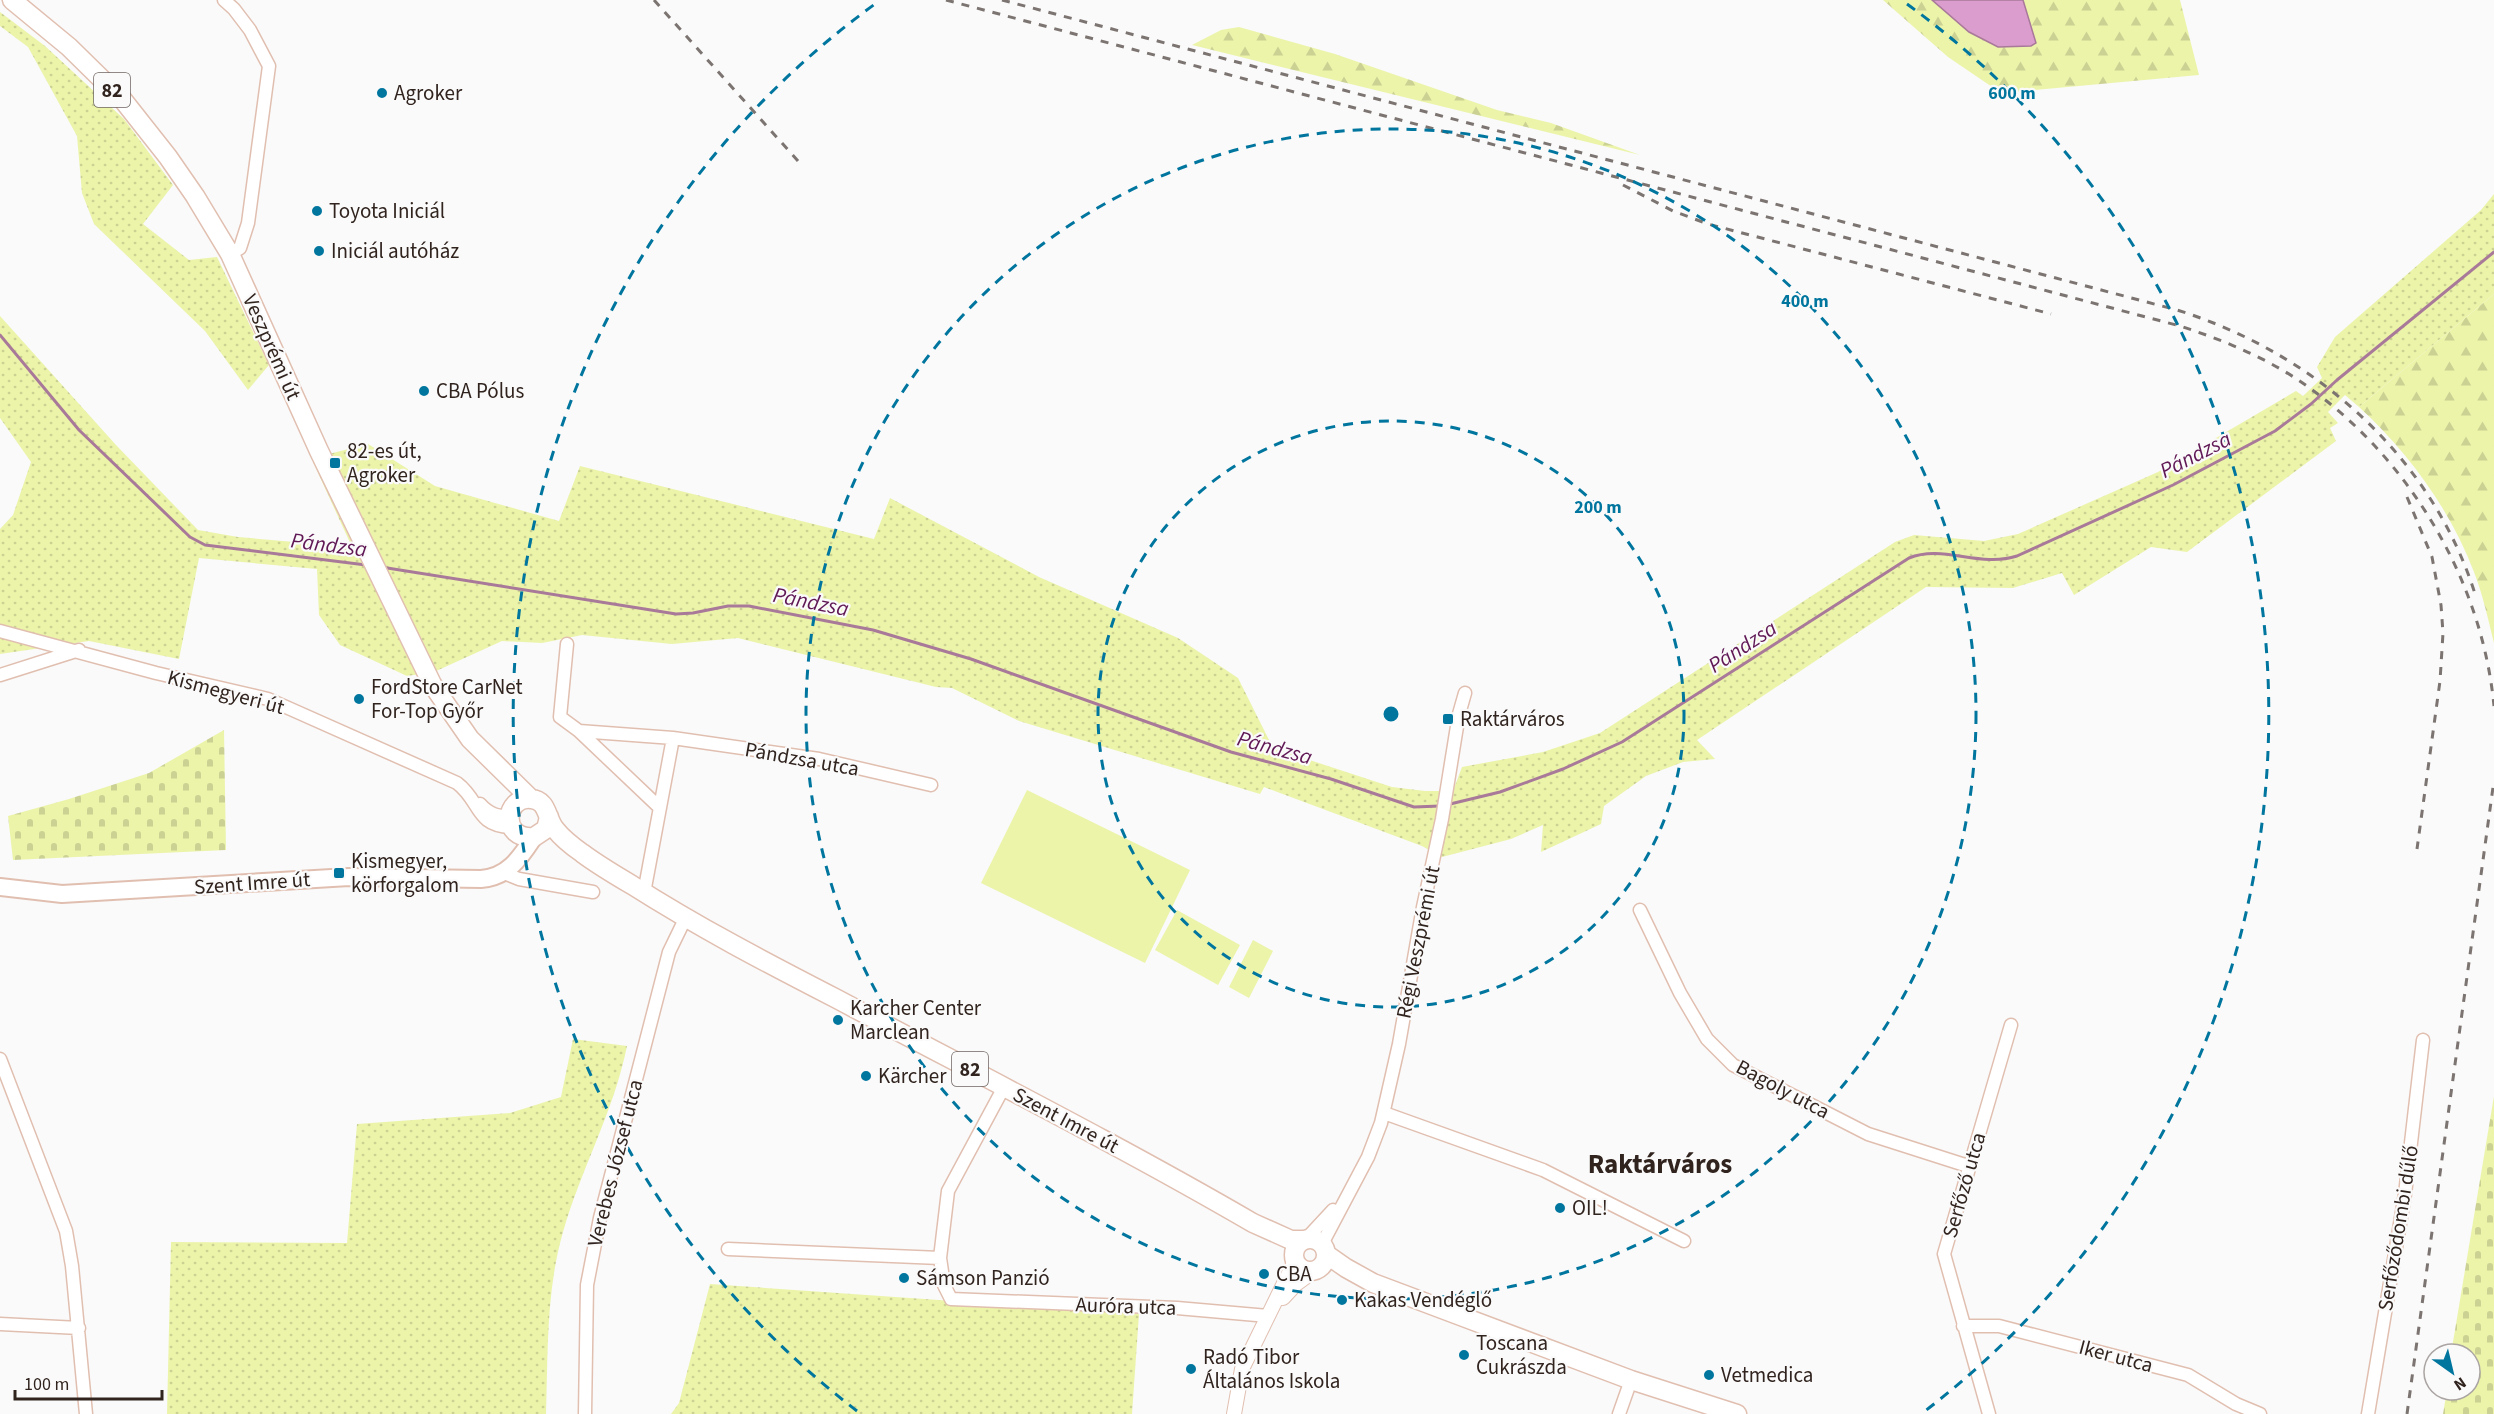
<svg xmlns="http://www.w3.org/2000/svg" width="2494" height="1414" viewBox="0 0 2494 1414" font-family="'Source Sans 3',sans-serif">
  <style>
    .grass { fill: url(#grass-dots) }
    .forest { fill: url(#forest-firs) }
    .cemetery { fill: url(#cemetery-stones) }
    .pitch { fill: #ecf4aa }
    .water { fill: #db9dcd; stroke: #a87999; stroke-width: 1.5 }
    .lines { fill: none; stroke-linecap: round; stroke-linejoin: round }
    .stream { stroke: #a87999; stroke-width: 3 }
    .minor-casing { stroke: #e1bfb0; stroke-width: 15 }
    .tertiary-casing { stroke: #e1bfb0; stroke-width: 16 }
    .secondary-casing { stroke: #e1bfb0; stroke-width: 20 }
    .primary-casing { stroke: #e1bfb0; stroke-width: 21 }
    .minor { stroke: #fff; stroke-width: 12 }
    .tertiary { stroke: #fff; stroke-width: 14 }
    .secondary { stroke: #fff; stroke-width: 16 }
    .primary { stroke: #fff; stroke-width: 18 }
    .rail { stroke: #7c7471; stroke-width: 3; stroke-dasharray: 8 8; stroke-linecap: butt }
    .ring { fill: none; stroke: #00769f; stroke-width: 3; stroke-dasharray: 10 8 }
    .poi-dot { fill: #00769f; stroke: #fafafa; stroke-width: 2 }
    .labels { text-anchor: middle; stroke-width: 4.5; stroke-linejoin: round; paint-order: stroke }
    .shield { fill: #fafafa; stroke: #6d6461; stroke-width: 1.5 }
    .shield-label { font-size: 20px; font-weight: bold; fill: #31241f }
    .poi-label { font-size: 21px; fill: #31241f; stroke: #fafafa; text-anchor: start }
    .street-label { font-size: 21px; fill: #31241f; stroke: #fafafa }
    .water-label { font-size: 22px; font-style: italic; fill: #601855; stroke: #fafafa }
    .district-label { font-size: 27px; font-weight: bold; fill: #31241f; stroke: #fafafa }
    .centre { fill: #00769f; stroke: #fafafa; stroke-width: 3 }
    .ring-label { font-size: 18px; text-anchor: middle; font-weight: bold; fill: #00769f; stroke: #fafafa; stroke-width: 4.5; stroke-linejoin: round; paint-order: stroke }
  </style>
  <defs>
    <pattern id="grass-dots" width="8" height="8" patternUnits="userSpaceOnUse" patternTransform="scale(1.5)"><rect width="8" height="8" fill="#ecf4aa"/><path d="M2 2h.1M6 6h.1" fill="none" stroke="#cbd192" stroke-width="1.8" stroke-linecap="round"/></pattern>
    <pattern id="forest-firs" width="22" height="20" patternUnits="userSpaceOnUse" patternTransform="scale(1.5)"><rect width="22" height="20" fill="#ecf4aa"/><path d="M5 1l3.5 6h-7zM16 11l3.5 6h-7z" fill="#cbd192"/></pattern>
    <pattern id="cemetery-stones" width="16" height="16" patternUnits="userSpaceOnUse" patternTransform="scale(1.5)"><rect width="16" height="16" fill="#ecf4aa"/><path d="M2 7V4a2 2 0 0 1 4 0v3zM10 15v-3a2 2 0 0 1 4 0v3z" fill="#cbd192"/></pattern>
  </defs>
  <rect width="100%" height="100%" fill="#fafafa"/>
  <path class="grass" d="M0 12 45 46 124 119 173 185 143 224 189 260 217 257 269 365 248 390 205 331 94 224 82 193 77 136 28 47 0 26Z
    M2494 194V294L2359 407 2345 395 2328 412 2338 423 2330 428 2336 441 2187 552 2151 547 2074 595 2062 573 2013 588 1926 587 1697 740 1715 759 1683 762 1646 776 1604 806 1601 824 1541 852 1543 825 1511 839 1442 857 1422 846 1264 787 1260 794 1019 721 952 688 936 687 738 638 672 644 582 635 542 643 502 641 434 672 407 676 340 645 319 615 317 569 199 558 179 659 89 641 0 654V529L13 515 31 462 0 418V316L116 445 198 530 238 537 352 547 313 462 329 454 368 444 435 486 559 521 580 466 874 539 890 498 1039 577 1178 638 1238 678 1273 748 1392 787 1425 791H1453L1462 767 1543 752 1600 733 1895 542 1914 535 1984 541 2018 534 2158 472 2296 391 2303 396 2322 378 2317 367 2335 337 2481 210Z
    M573 1039 627 1046C614 1111 581 1169 563 1232 546 1291 548 1353 546 1414H167L171 1242 347 1243 357 1124 510 1113 561 1097Z
    M710 1284 1139 1314 1132 1414H671L679 1403Z"/>
  <path class="forest" d="M1883 0H1932L1969 32 1998 47 2031 46 2036 43 2023 0H2180L2199 75 2001 93 1948 57Z
    M1239 27 1335 54 1497 110 1551 123 1640 155 1192 45 1221 30Z
    M2494 294V643C2488 619 2483 595 2474 572 2450 509 2408 452 2359 407Z"/>
  <path class="cemetery" d="M224 730 226 850 13 860 8 816 69 799 149 773Z
    M2494 1096V1414H2443L2447 1390H2470V1354H2451Z"/>
  <path class="pitch" d="M1027 790 1190 870 1145 963 981 883Z
    M1177 910 1240 945 1218 985 1155 950Z
    M1253 940 1273 951 1249 998 1229 987Z"/>
  <path class="water" d="M1932 0H2023L2036 43 2031 46 1998 47 1969 32Z"/>
  <g class="lines">
    <path class="stream" d="M0 335 79 430 190 537 205 545 366 565
      M381 567 676 614 693 613 728 606H749L873 630 971 659 1231 752 1331 779 1414 807 1440 806
      M1446 805 1500 792 1563 769 1622 742 1909 558C1943 544 1979 568 2017 556L2173 485 2275 431 2311 404 2337 380 2494 252"/>
    <g class="minor-casing">
      <path id="minor" d="M224 0 234 9 250 30 269 66 248 223 240 248 230 254
        M0 631 156 673 268 699 457 783C481 801 475 826 511 827
        M567 644 560 717 579 731 659 807
        M0 675 79 650
        M579 731 673 738 819 759 931 785
        M480 804C487 812 500 820 510 813
        M504 873 519 879 593 892
        M644 893 673 738
        M1640 910 1680 993 1707 1039 1733 1065 1868 1134 1968 1166
        M0 1059 66 1231 72 1266 86 1414
        M1384 1113 1543 1170 1684 1241
        M1307 1238 1333 1210
        M1322 1244 1368 1157 1381 1123 1399 1044 1423 907 1442 819 1459 714 1465 693
        M728 1249 940 1258 944 1285 951 1299 1177 1308 1268 1316
        M940 1258 948 1191 1004 1087
        M0 1324 79 1328
        M1963 1326H1999L2188 1375 2236 1404 2260 1414
        M585 1414 587 1285 600 1218 669 952 685 919
        M1619 1414 1631 1380
        M1989 1414 1944 1254 2011 1025
        M2368 1414 2405 1194 2423 1040"/>
    </g>
    <g class="tertiary-casing">
      <path id="tertiary" d="M1283 1298 1296 1284 1315 1270
        M1234 1414 1242 1369 1295 1261"/>
    </g>
    <g class="secondary-casing">
      <path id="secondary" d="M0 887 62 894 349 877 481 879C508 877 520 858 534 837"/>
    </g>
    <g class="primary-casing">
      <path id="primary" d="M12 0 69 47 123 100 168 157 195 196 230 254 319 451 432 684 470 739 531 799
        M549 817 546 829 534 837C500 840 504 796 531 799 548 800 546 818 555 829 562 838 572 846 582 853 598 865 615 875 632 885 698 927 767 963 837 999 976 1073 1117 1144 1253 1223L1291 1240H1302
        M1294 1255a16 16 0 1 1 32 0a16 16 0 1 1-32 0Z
        M1326 1254 1346 1268 1373 1283 1631 1380 1737 1414"/>
    </g>
    <use href="#minor" class="minor"/>
    <use href="#tertiary" class="tertiary"/>
    <use href="#secondary" class="secondary"/>
    <use href="#primary" class="primary"/>
    <path class="rail" d="M654 0 798 161
      M946 0 2180 326C2226 341 2272 360 2311 389 2411 462 2482 581 2494 706
      M1002 0 2177 310C2315 353 2433 457 2476 597
      M1623 185 1673 211 1708 224 2051 314
      M2407 497 2432 557 2441 605 2443 633 2440 681 2417 849
      M2407 1414 2494 780"/>
  </g>
  <g class="ring">
    <circle cx="1391" cy="714" r="293"/>
    <circle cx="1391" cy="714" r="585"/>
    <path d="M857 1411A878 878 0 0 1 875 4M1907 4A878 878 0 0 1 1925 1411"/>
  </g>
  <g class="poi-dot">
    <circle cx="382" cy="93" r="6"/>
    <circle cx="317" cy="211" r="6"/>
    <circle cx="319" cy="251" r="6"/>
    <circle cx="424" cy="391" r="6"/>
    <rect x="329" y="457" width="12" height="12" rx="3"/>
    <circle cx="359" cy="699" r="6"/>
    <rect x="1442" y="713" width="12" height="12" rx="3"/>
    <rect x="333" y="867" width="12" height="12" rx="3"/>
    <circle cx="838" cy="1020" r="6"/>
    <circle cx="866" cy="1076" r="6"/>
    <circle cx="1560" cy="1208" r="6"/>
    <circle cx="1264" cy="1274" r="6"/>
    <circle cx="904" cy="1278" r="6"/>
    <circle cx="1342" cy="1300" r="6"/>
    <circle cx="1464" cy="1355" r="6"/>
    <circle cx="1191" cy="1369" r="6"/>
    <circle cx="1709" cy="1375" r="6"/>
  </g>
  <g class="labels">
    <g class="shield">
      <rect x="94" y="73" width="36" height="34" rx="4.5"/>
      <rect x="952" y="1052" width="36" height="34" rx="4.5"/>
    </g>
    <g class="shield-label">
      <text x="112" y="97">82</text>
      <text x="970" y="1076">82</text>
    </g>
    <g class="poi-label">
      <text x="394" y="100">Agroker</text>
      <text x="329" y="218">Toyota Iniciál</text>
      <text x="331" y="258">Iniciál autóház</text>
      <text x="436" y="398">CBA Pólus</text>
      <text x="347" y="458">82-es út,<tspan x="347" dy="24">Agroker</tspan></text>
      <text x="371" y="694">FordStore CarNet<tspan x="371" dy="24">For-Top Győr</tspan></text>
      <text x="1460" y="726">Raktárváros</text>
      <text x="351" y="868">Kismegyer,<tspan x="351" dy="24">körforgalom</tspan></text>
      <text x="850" y="1015">Karcher Center<tspan x="850" dy="24">Marclean</tspan></text>
      <text x="878" y="1083">Kärcher</text>
      <text x="1572" y="1215">OIL!</text>
      <text x="1276" y="1281">CBA</text>
      <text x="916" y="1285">Sámson Panzió</text>
      <text x="1354" y="1307">Kakas Vendéglő</text>
      <text x="1476" y="1350">Toscana<tspan x="1476" dy="24">Cukrászda</tspan></text>
      <text x="1203" y="1364">Radó Tibor<tspan x="1203" dy="24">Általános Iskola</tspan></text>
      <text x="1721" y="1382">Vetmedica</text>
    </g>
    <g class="street-label">
      <text transform="translate(272 347) rotate(66)" y="7">Veszprémi út</text>
      <text transform="translate(226 692) rotate(15)" y="7">Kismegyeri út</text>
      <text transform="translate(802 759) rotate(10)" y="7">Pándzsa utca</text>
      <text transform="translate(252 883) rotate(-4)" y="7">Szent Imre út</text>
      <text transform="translate(1418 942) rotate(-79)" y="7">Régi Veszprémi út</text>
      <text transform="translate(1783 1089) rotate(28)" y="7">Bagoly utca</text>
      <text transform="translate(1066 1120) rotate(28)" y="7">Szent Imre út</text>
      <text transform="translate(615 1163) rotate(-76)" y="7">Verebes József utca</text>
      <text transform="translate(1964 1185) rotate(-74)" y="7">Serfőző utca</text>
      <text transform="translate(2398 1228) rotate(-81)" y="7">Serfőződombi dűlő</text>
      <text transform="translate(1126 1306) rotate(2)" y="7">Auróra utca</text>
      <text transform="translate(2116 1356) rotate(15)" y="7">Iker utca</text>
    </g>
    <g class="water-label">
      <text transform="translate(2195 454) rotate(-27)" y="8">Pándzsa</text>
      <text transform="translate(329 544) rotate(7)" y="8">Pándzsa</text>
      <text transform="translate(811 601) rotate(11)" y="8">Pándzsa</text>
      <text transform="translate(1742 646) rotate(-33)" y="8">Pándzsa</text>
      <text transform="translate(1275 747) rotate(15)" y="8">Pándzsa</text>
    </g>
    <g class="district-label">
      <text x="1660" y="1173">Raktárváros</text>
    </g>
  </g>
  <circle cx="1391" cy="714" r="9" class="centre"/>
  <g class="ring-label">
    <text x="2012" y="99">600 m</text>
    <text x="1805" y="307">400 m</text>
    <text x="1598" y="513">200 m</text>
  </g>
  <g transform="translate(2452 1372) rotate(146)"><circle r="28" fill="#fafafa" stroke="#aaa4a2" stroke-width="1.5"/>
  <path d="M0-4.5L10 22L0 15L-10 22Z" fill="#00769f"/>
  <text y="-9" font-size="16" font-weight="bold" text-anchor="middle" fill="#31241f">N</text>
  </g>
  <path d="M15 1390v9h147v-9" fill="none" stroke="#31241f" stroke-width="3"/>
  <text x="24" y="1390" font-size="18" fill="#31241f" stroke="#fafafa" stroke-width="4.5" paint-order="stroke">100 m</text>
</svg>
